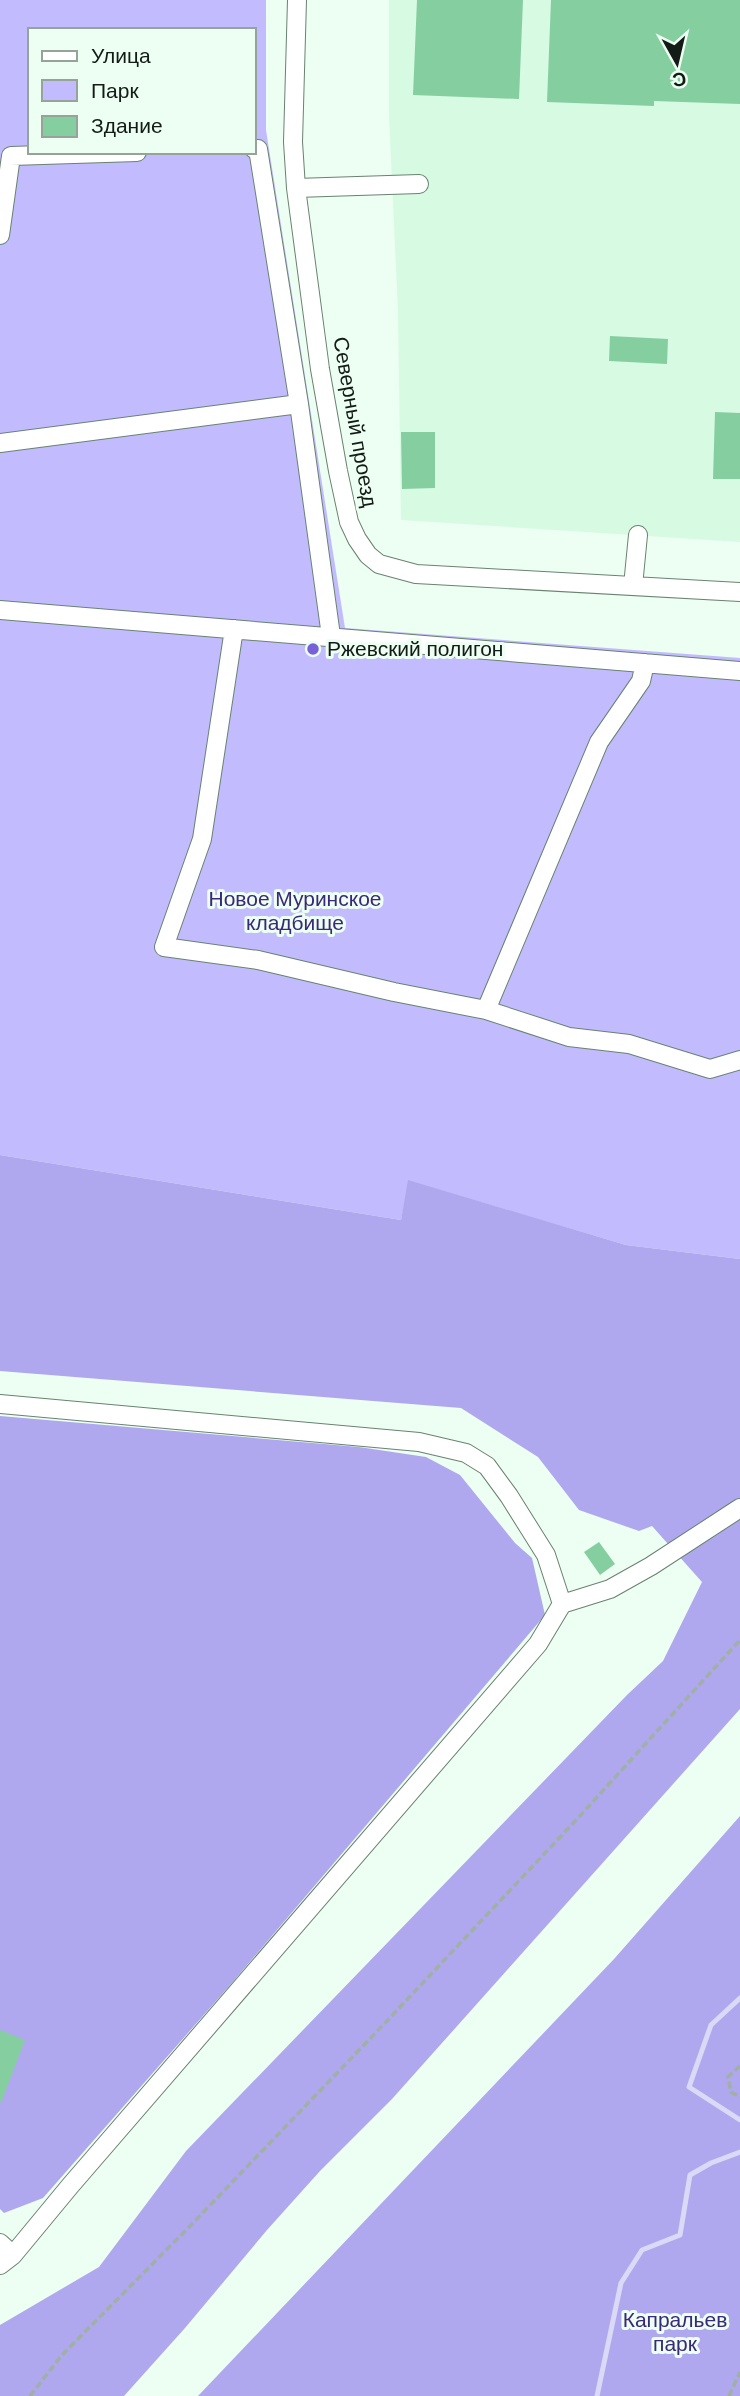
<svg xmlns="http://www.w3.org/2000/svg" width="740" height="2396" viewBox="0 0 740 2396" font-family="'DM Sans',sans-serif">
  <style>
    .built { fill: #d7fae2 }
    .green { fill: #c2bcff; fill-rule: evenodd }
    .forest { fill: #afa8ee }
    .lines { fill: none; stroke-linecap: round; stroke-linejoin: round }
    .stream { stroke: #dad9f6; stroke-width: 5 }
    .building { fill: #85cea0 }
    .minor-casing { stroke: #698271; stroke-width: 20 }
    .path { stroke: #a1afa5; stroke-width: 3.5; stroke-dasharray: 7 3.5; stroke-linecap: butt }
    .minor { stroke: #fff; stroke-width: 18 }
    .poi-dot { fill: #7760da; stroke: #edfef2; stroke-width: 2.5 }
    .labels { text-anchor: middle; stroke-width: 6; stroke-linejoin: round; paint-order: stroke }
    .street-label { font-size: 21px; fill: #121b15; stroke: #edfef2 }
    .poi-label { font-size: 21px; fill: #121b15; stroke: #edfef2; text-anchor: start }
    .park-label { font-size: 21px; fill: #3a2878; stroke: #edfef2 }
  </style>
  <rect width="100%" height="100%" fill="#edfef2"/>
  <path class="built" d="M389 0H740V542L401 520 398 310 389 116Z"/>
  <path class="green" d="M0 0H266V130L345 628 740 658V1259L626 1245 409 1181 401 1220 0 1155ZM30 30H254V152H30Z"/>
  <path class="forest" d="M0 1155 401 1220 408 1180 626 1245 740 1259V1709L392 2099 320 2171 267 2230 185 2328 124 2396H0V2325L99 2267 186 2151 627 1695 663 1661 702 1582 652 1526 639 1531 579 1510 538 1457 461 1408 0 1371Z
    M0 1416 359 1447 426 1457 460 1475 515 1543 532 1558 545 1615 231 1984 43 2198 4 2213 0 2209Z
    M740 1816V2396H198L614 1959Z"/>
  <g class="lines">
    <path class="stream" d="M740 1998 711 2025 689 2087 740 2120
      M597 2396 621 2283 642 2250 680 2235 690 2175 711 2163 740 2152"/>
  </g>
  <path class="building" d="M417 0H523L519 99 413 95Z
    M551 0H740V104L654 101V106L547 102Z
    M610 336 668 339 667 364 609 361Z
    M715 412 740 413V479H713Z
    M401 432H435V488L402 489Z
    M599 1542 615 1564 600 1575 584 1552Z
    M0 2030 25 2040 1 2103 0 2102Z"/>
  <g class="lines">
    <g class="minor-casing">
      <path id="minor" d="M297 0 293 142 296 188 320 369 338 471 349 522 357 539 368 555 379 564 416 574 740 592
        M254 149H258L299 404 331 636
        M296 188 419 184
        M0 235 11 156 137 152
        M0 443 299 404
        M633 586 638 535
        M0 610 740 671
        M234 629 202 839 164 947 258 960 394 992 486 1010 569 1037 629 1044 710 1069 740 1060
        M486 1010 599 742 641 681 645 663
        M0 1404 419 1442 466 1453 487 1466 509 1496 546 1555 562 1604 538 1644 70 2186 13 2255 0 2265
        M562 1604 610 1589 651 1566 740 1508
        M0 2243 13 2255"/>
    </g>
    <path class="path" d="M740 2066 728 2077 731 2092 740 2097
      M30 2396 62 2355 192 2224 386 2022 578 1818 740 1640
      M729 2396 740 2372"/>
    <use href="#minor" class="minor"/>
  </g>
  <circle class="poi-dot" cx="313" cy="649" r="7"/>
  <g class="labels">
    <g class="street-label">
      <text transform="translate(355 422) rotate(80)" y="7">Северный проезд</text>
    </g>
    <g class="poi-label">
      <text x="327" y="656">Ржевский полигон</text>
    </g>
    <g class="park-label">
      <text x="295" y="906">Новое Муринское<tspan x="295" dy="24">кладбище</tspan></text>
      <text x="675" y="2327">Капральев<tspan x="675" dy="24">парк</tspan></text>
    </g>
  </g>
  <rect x="28" y="28" width="228" height="126" fill="#edfef2" stroke="#95a39a" stroke-width="2"/>
  <rect x="42" y="51" width="35" height="10" fill="#ffffff" stroke="#95a39a" stroke-width="2"/>
  <text x="91" y="63" font-size="21" fill="#121b15">Улица</text>
  <rect x="42" y="80" width="35" height="21" fill="#c2bcff" stroke="#95a39a" stroke-width="2"/>
  <text x="91" y="98" font-size="21" fill="#121b15">Парк</text>
  <rect x="42" y="116" width="35" height="21" fill="#85cea0" stroke="#95a39a" stroke-width="2"/>
  <text x="91" y="133" font-size="21" fill="#121b15">Здание</text>
  <g transform="translate(677 63) rotate(172)" stroke="#edfef2" stroke-width="5" paint-order="stroke">
  <path d="M0-5L12 26L0 18L-12 26Z" fill="#121b15"/>
  <text y="-10" font-size="19" font-weight="bold" text-anchor="middle" fill="#121b15">С</text>
  </g>
</svg>
